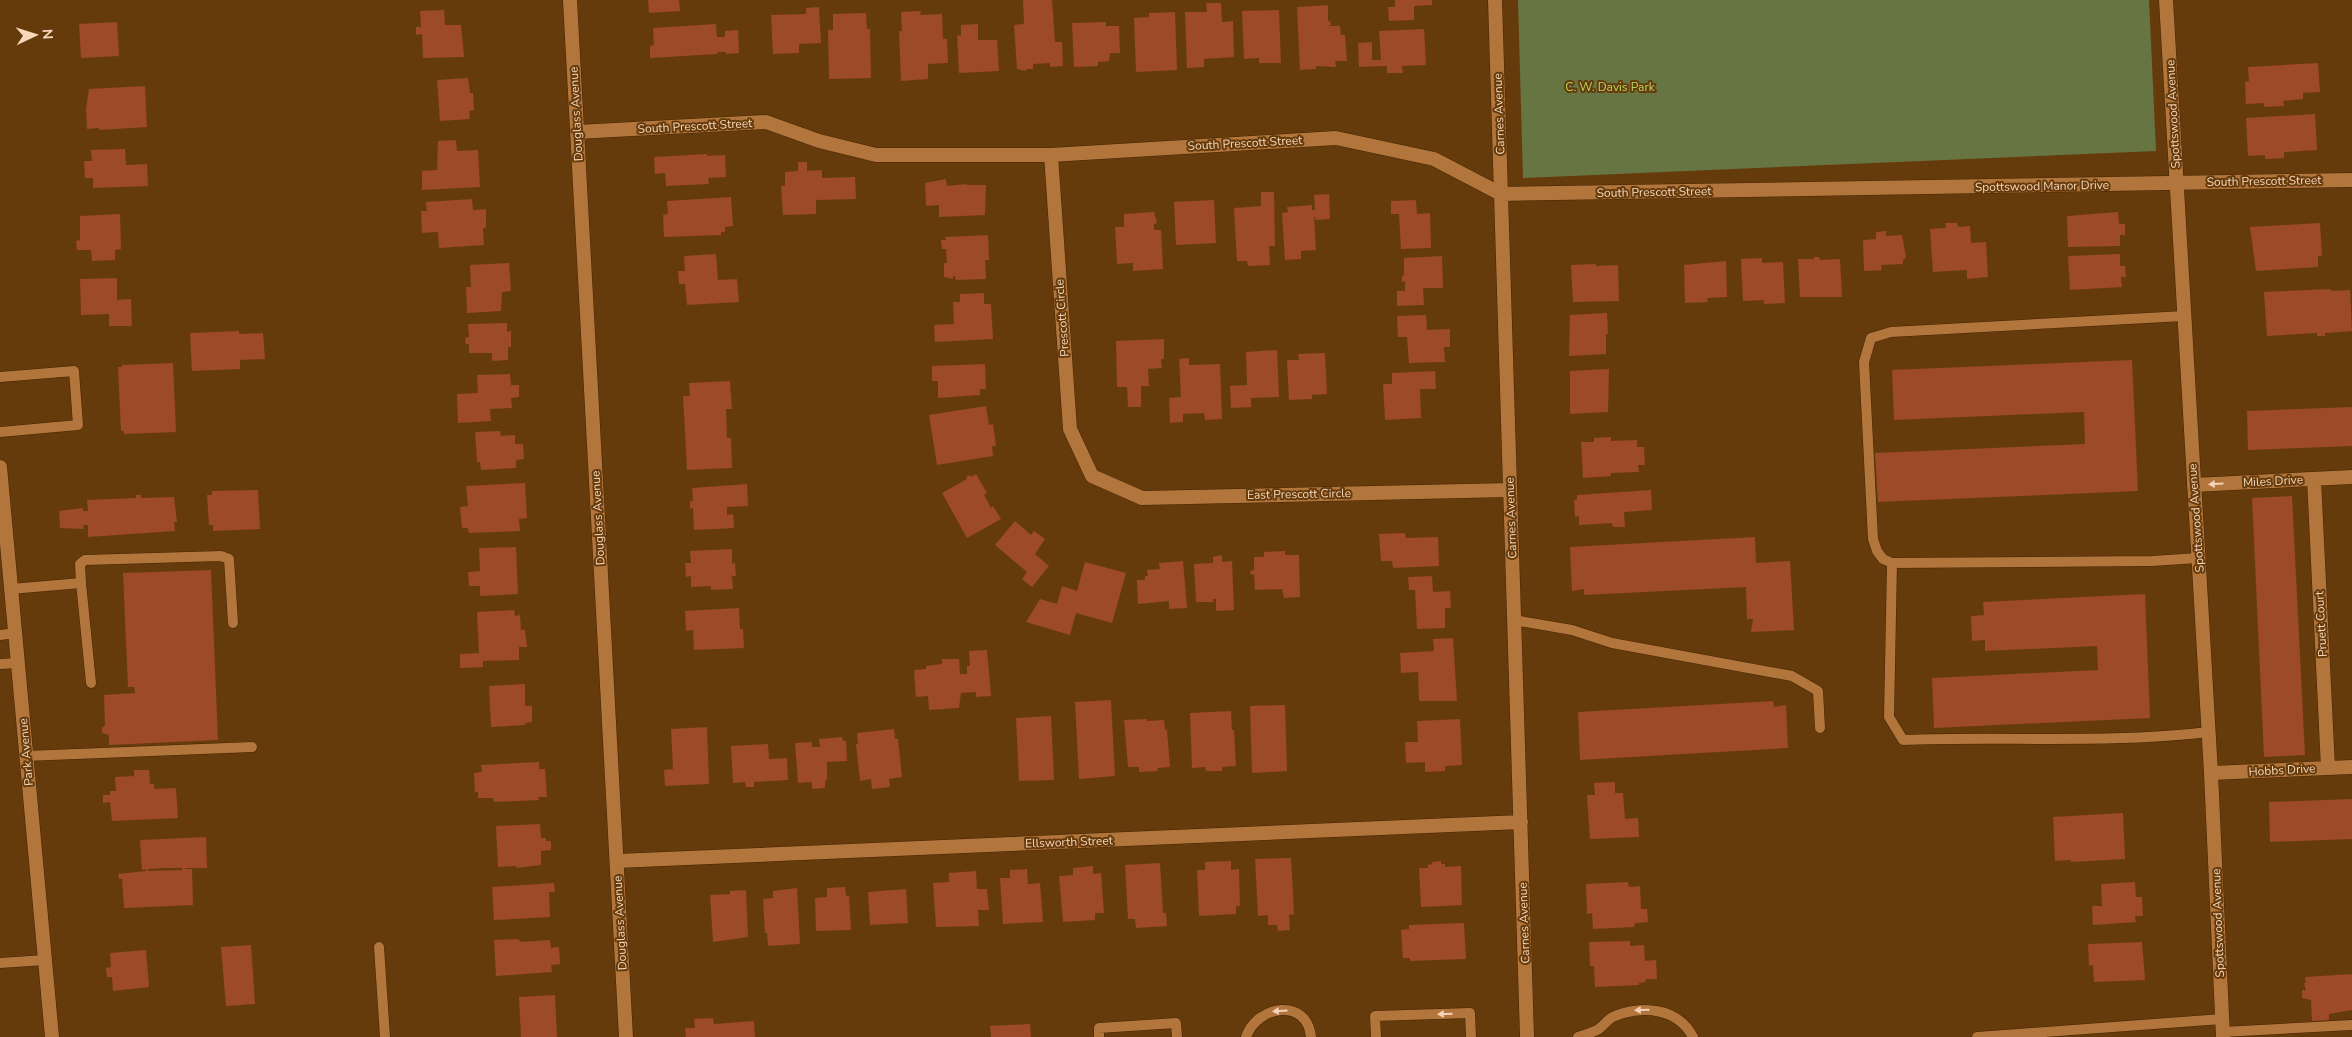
<svg xmlns="http://www.w3.org/2000/svg" width="2352" height="1037" viewBox="0 0 2352 1037" font-family="'Nunito Sans',sans-serif">
  <style>
    .green { fill: #677543 }
    .building { fill: #9c4a27; fill-rule: evenodd }
    .lines { fill: none; stroke-linecap: round; stroke-linejoin: round }
    .service-casing { stroke: #432504; stroke-width: 11 }
    .minor-casing { stroke: #432504; stroke-width: 15 }
    .tertiary-casing { stroke: #432504; stroke-width: 15 }
    .secondary-casing { stroke: #432504; stroke-width: 15 }
    .service { stroke: #b2753c; stroke-width: 10 }
    .minor { stroke: #b2753c; stroke-width: 14 }
    .tertiary { stroke: #b2753c; stroke-width: 14 }
    .secondary { stroke: #b2753c; stroke-width: 14 }
    .oneway { fill: #f4d2b5 }
    .labels { text-anchor: middle; stroke-width: 4; stroke-linejoin: round; paint-order: stroke }
    .park-label { font-size: 12px; fill: #b6d65f; stroke: #663b0b }
    .street-label { font-size: 12px; fill: #f8d7bb; stroke: #663b0b }
  </style>
  <rect width="100%" height="100%" fill="#663b0b"/>
  <path class="green" d="M1518 0H2149L2156 151 1523 178Z"/>
  <path class="building" d="M648 0H679L680 11 649 13Z
    M1023 0H1052L1055 42H1062L1063 66 1050 67V63L1033 64V69H1026V71L1017 69 1014 25 1024 24Z
    M1395 0H1432V5L1414 6V20L1389 21 1388 7H1395Z
    M1206 3H1221L1222 22 1233 21 1234 57 1204 59V67L1187 68 1185 12H1207Z
    M1328 5V21H1330L1331 25 1328 26H1340L1341 35H1345L1347 61H1335L1336 67 1316 66V69L1300 70 1297 7Z
    M819 7 821 43 799 44V53L773 54 771 15 806 14V8Z
    M444 10 445 25H461L464 57 423 58 422 34 416 35V27H421L420 11Z
    M1279 10 1281 63H1259V58L1244 59 1242 11Z
    M921 11 920 15 942 14 943 39H947L948 63 928 64V79L901 81 899 31H902L901 12Z
    M1175 12 1177 70 1136 72 1134 18 1149 17V13Z
    M866 13 867 29H870L871 78 829 79 828 30H833V14Z
    M117 22 119 56 81 58 79 24Z
    M1106 22V26H1119L1120 53H1110L1109 61 1098 62V66L1074 67 1072 23Z
    M716 24 717 37H725V31L738 30 739 53 726 54V52H718L717 54 650 58V46L654 45 653 28Z
    M978 24V40H997L999 71 959 73 957 35 961 36V25Z
    M1424 29 1426 65 1402 66 1403 73H1387V66L1359 67 1358 43 1372 42V60H1381L1379 31Z
    M2318 63 2320 92 2303 93V99L2283 101 2284 106 2264 107V103L2246 104 2245 82 2249 81 2248 67Z
    M468 78 470 93H473L474 110 469 111 470 119 440 121 437 80Z
    M145 86 147 127 99 130V128L87 129 86 109 89 89Z
    M2315 114 2317 150 2284 152V158L2265 159V155L2248 156 2246 118Z
    M456 140 457 151 478 150 480 187 422 190V171L437 170 438 141Z
    M125 149 126 165 147 164 148 186 93 188V178H85L84 161H92L91 150Z
    M707 154V156L725 155 726 177 708 178 709 184 666 186 665 173 655 174 654 157Z
    M798 162H807V171L822 170V178L855 177 856 199 816 200V214L783 215 781 186H785V172L798 171Z
    M946 179 947 186 967 184V185H986L985 215 939 217V205L926 206 925 183Z
    M1261 192H1274L1275 246H1269L1270 265 1248 266 1247 261H1237L1234 208 1261 206Z
    M1329 194 1330 219 1316 220 1314 216 1316 250 1301 251V259L1285 260 1282 213 1288 212 1287 207 1312 205V210H1315L1314 195Z
    M731 197 733 226 725 227V232H721V235L664 237 663 215 668 214 667 201Z
    M472 199 473 210 486 209V228H483L484 245 439 248 438 232 422 233 421 211H427L426 202Z
    M1214 200 1216 243 1176 245 1174 202Z
    M1416 200 1417 214 1430 213 1431 248 1401 249 1399 214H1391V201Z
    M1154 212 1157 223 1154 224V230H1161L1163 269 1133 271V263L1117 264 1115 227H1124V214Z
    M2118 212 2119 224H2125V235H2120V246L2068 247 2067 216Z
    M120 214 121 249 115 250V260L92 261 91 250H77L76 241 80 240V216Z
    M1945 223H1957L1958 227 1970 226 1971 243 1986 242 1988 277 1967 279V270L1933 272 1930 229 1946 228Z
    M2320 223 2322 256H2318V267L2256 271 2250 227Z
    M1886 231V236L1902 235 1906 257 1903 260V264L1881 265 1882 270 1864 271 1863 240 1876 239V232Z
    M988 235 989 260H985L986 279 956 280 955 276H953V279L944 277V263H947L946 249H942L941 240H946L945 237Z
    M716 254 718 280 737 279 739 302 687 305 685 284H679L678 271H685L684 256Z
    M2120 254V266H2125L2126 277H2121L2122 287 2070 290 2068 256Z
    M1442 256 1443 288H1423L1424 305 1397 306V291H1405V281L1402 282V276L1404 275V258Z
    M1814 257H1819L1820 260 1840 259 1842 297H1800L1798 259H1814Z
    M1762 258V263L1783 262 1785 303 1764 304V300L1743 301 1741 259Z
    M1726 261 1727 297 1707 298 1708 302 1685 303 1684 265Z
    M509 263 511 291 502 292 501 311 467 313 466 287H471L470 265Z
    M1596 264V266L1618 265 1619 301 1573 302 1571 265Z
    M117 278V300L131 299 132 326H109V314L81 315 80 279Z
    M2331 289V291L2350 290 2352 331 2325 333V336H2317V333L2267 336 2264 292Z
    M984 293V304H991L993 339 935 342 934 325 954 324 953 302H960V294Z
    M1607 313 1608 334H1606V354L1569 356 1570 315Z
    M1426 315 1427 330 1450 329V347H1444L1445 362 1409 363 1407 337H1398L1397 316Z
    M507 323V332L511 331V347H508V360L492 361V353H469V344H466L465 338 469 337 468 324Z
    M239 331V334L263 333 265 359 240 360V369L192 371 190 333Z
    M1164 339V359H1161L1162 368 1148 369 1149 386H1141V407H1128L1127 387H1117L1116 341Z
    M1277 350 1279 397 1251 398V407L1231 408 1230 386 1247 385 1246 352Z
    M1325 353 1327 394 1312 395V399L1289 400 1287 360H1299L1298 354Z
    M1189 358V365L1220 364 1222 419 1205 420 1204 413 1183 414V422L1170 423 1169 398 1181 397 1179 359Z
    M2132 360 2138 491 1878 502 1875 453 2085 444 2084 412 1894 420 1892 370Z
    M173 363 176 432 124 434V431H121L118 367H122V365Z
    M985 364 986 389H980V395L938 398V381H932V366Z
    M1609 369 1608 412 1570 414V371Z
    M1435 371 1436 389H1420L1421 418 1385 420 1383 384H1392V373Z
    M510 374 511 385H519V397L511 398 512 408 490 409 491 421 458 423 457 394 478 393 477 375Z
    M730 381 732 409H726L727 438H731L732 468 687 470 683 396H690L689 383Z
    M986 406 989 425 993 424 996 446H992L993 456 937 465 929 415Z
    M2352 407V446L2248 450 2247 411Z
    M500 431 501 436 515 435V444H523L524 459 516 460V468L481 470 480 462H477L475 432Z
    M1611 437V441L1637 440V447H1644L1645 465H1638L1639 472 1611 473V476L1583 478 1581 442H1594V438Z
    M976 474 987 493 984 495 991 508 993 506 1001 519 967 538 942 493 967 479 966 477 970 475 971 477Z
    M525 483 527 518 519 519 520 531 469 533 468 528H462L460 507 468 506 466 486Z
    M747 484 748 506 727 507V515L733 514 734 528 694 530 693 508 690 509V501H693L692 488Z
    M258 490 260 529 213 531V525H209L207 495H212V491Z
    M1651 490 1652 510 1624 512 1625 527H1613L1612 523 1579 525V516L1575 517 1574 500H1577V495Z
    M136 495H141V498L174 497 177 522H174L175 531 88 537V525H83L84 529 60 528 59 511 83 508V511H88L87 500 136 498Z
    M2292 496 2305 755 2264 757 2252 498Z
    M1015 521 1031 535 1034 531 1045 539 1035 554 1049 566 1032 587 1022 579 1027 572 995 545Z
    M1405 533 1406 538 1438 537 1439 566 1393 568 1392 561H1381L1379 534Z
    M1755 537 1756 563 1790 561 1794 630 1751 632 1753 619H1747L1746 587 1584 595V589L1572 591 1570 547Z
    M516 547 518 594 480 596V586H469L468 572 480 571 479 548Z
    M732 549V564L735 563 736 576H732L733 589 711 590V586L691 587V576L686 577 685 563H691L690 551Z
    M1285 551V555H1299L1300 597 1284 598 1282 589 1255 590 1254 574 1251 575 1250 571 1254 570V557H1264V552Z
    M1222 555V562L1232 561 1234 610 1216 611V599H1213V602H1196L1194 564 1213 563V557Z
    M1183 561 1187 608 1169 609V601L1138 604 1137 580H1145V576H1148L1147 570 1160 569 1159 563Z
    M1085 562 1126 573 1112 623 1076 613 1070 635 1026 622 1040 599 1057 604 1062 586 1077 591Z
    M211 570 218 740 109 745V735L102 733V728L105 725 104 695 135 693 134 687H128L123 573Z
    M1432 576 1433 592 1450 591 1451 608H1445V628L1417 629 1415 590H1409L1408 577Z
    M2145 594 2150 718 1934 728 1932 678 2098 670 2097 646 1985 651V640L1972 641 1971 616 1984 615 1983 602Z
    M739 608 740 629H743L744 648 694 650 693 630 686 631 685 611Z
    M514 610 515 616 520 615 521 630H525L527 647H519V660L483 661V667L460 668V654L479 653 477 612Z
    M1453 638 1457 701H1419L1418 672 1401 673 1400 653 1434 651 1433 639Z
    M987 650 991 696 976 697V692L961 693 959 708 929 710 928 696 916 697 914 670 926 669V666L942 664V659H959L960 674H967V666H970L969 651Z
    M525 684V706H532V722L525 723V725L491 727 489 686Z
    M1111 700 1115 776 1079 779 1075 702Z
    M1773 701 1774 707 1786 705 1788 748 1580 760 1578 712Z
    M1285 705 1287 771 1252 773 1250 706Z
    M1231 711 1232 730H1234L1236 766 1222 767V771H1206L1205 767 1192 768 1190 713Z
    M1051 716 1054 780 1019 781 1016 718Z
    M1147 719V721L1164 720 1165 730H1167L1170 767 1157 768 1158 771 1139 772V767H1128L1124 720Z
    M1460 719 1462 765 1445 766V771L1425 772V762L1406 763 1405 742H1418L1417 721Z
    M707 727 709 784 665 786 664 770 673 769 671 729Z
    M894 729 895 739H898L902 777 889 779 890 787 872 789 871 779 860 781 856 744H858L857 733Z
    M842 737 843 741H846L847 761 827 762V780L825 781V788L812 789V782L798 783 795 743 812 742V747H820L819 739Z
    M768 744 769 759 787 758 788 780 754 782V787H746L745 782 733 783 731 746Z
    M539 762V769H545L547 797H538L539 800 494 802 493 798H478V792H475L474 773 482 772 481 765Z
    M134 770H149L150 784H154V789L176 788 178 818 112 821 110 802 103 803V795H110V791H116L115 777 134 776Z
    M1615 782V793H1623L1625 819 1638 818 1639 837 1590 839 1587 795H1595L1594 783Z
    M2352 799V839L2270 842 2269 802Z
    M2123 813 2125 859 2071 862V860L2055 861 2053 817Z
    M540 824 541 838H546V841H551V850L541 851V865L516 868V866L498 867 496 826Z
    M206 837 207 868H185V869H192L193 905 124 908 122 879H119L118 874 146 871V869L142 870 140 840ZM164 868H182V870L148 871V869Z
    M1291 858 1294 914 1289 915 1290 930 1278 931 1277 925H1268V915L1258 916 1255 859Z
    M1231 861V870L1239 869 1240 906H1236V914L1199 916 1197 870H1205V862Z
    M1441 861V864H1445V867L1461 866 1462 905 1421 907 1419 868H1428V865L1432 864V862Z
    M1160 863 1163 913H1166L1167 926 1136 928 1135 919H1128L1125 865Z
    M1093 866V874L1101 873 1104 913H1095V920L1063 922 1059 876 1073 875V868Z
    M1027 869 1028 884 1040 883 1043 922 1003 924 1000 878H1010V870Z
    M976 871 977 889H987L989 910H978L979 926 936 927 933 883 949 882V873Z
    M1628 882 1629 887 1640 886 1641 909H1647L1648 922 1635 923 1634 927 1593 929 1592 913 1587 914 1586 884Z
    M2135 882 2136 897H2142L2143 916H2135L2136 922 2093 925 2092 906H2102L2101 884Z
    M554 883 555 892H549L550 917 494 920 492 887Z
    M845 887 846 896H849L851 930 816 931 815 898 827 897V888Z
    M797 888 800 944 768 946 767 933H765L763 899 773 898V891Z
    M906 889 908 923 870 925 868 892Z
    M746 890 748 937 713 942 710 895 730 894V891Z
    M1464 923 1466 959 1410 961V958H1403L1401 930 1409 929V925Z
    M519 939 520 942 550 940 551 948 559 947 560 964 551 965 552 972 496 976 494 940Z
    M1630 941V946L1644 945 1645 961 1656 960 1657 979H1646L1645 982 1639 983V985L1595 987 1594 966H1590L1589 942Z
    M2142 942 2145 980 2094 982 2093 965 2089 966 2088 944Z
    M251 945 255 1004 226 1006 221 947Z
    M146 950 149 987 113 991 112 977H107L106 968 111 967 110 953Z
    M2352 974V1010L2329 1014V1020L2312 1021 2311 1000 2302 998V990H2306L2304 983H2306L2305 977Z
    M555 995 557 1037H521L519 997Z
    M713 1018 714 1024 754 1021 755 1037H686L685 1028H695L694 1019Z
    M1030 1024 1031 1037H991L990 1026Z"/>
  <g class="lines">
    <g class="service-casing">
      <path id="service" d="M2184 316 1891 332 1871 338 1864 362 1873 539 1877 551 1883 559 1892 563 2152 561 2198 558
        M0 377 74 371 78 425 0 432
        M1892 563 1889 717 1903 740C2005 736 2108 744 2209 732
        M81 583 91 683
        M11 589 81 583 80 564 85 560 221 556 229 559 233 623
        M1514 620 1572 630 1612 643 1792 676 1818 691 1820 728
        M0 635 15 633
        M0 664 18 663
        M26 756 252 747
        M379 947 385 1037
        M0 963 45 960
        M2222 1032 2352 1025
        M1099 1037V1028L1176 1023 1177 1037
        M1246 1037C1257 1005 1307 997 1311 1037
        M1376 1037 1375 1016 1470 1013 1471 1037
        M1578 1037C1584 1035 1591 1033 1597 1030 1603 1027 1608 1018 1615 1016 1643 1005 1678 1008 1693 1037
        M1977 1037 2222 1019"/>
    </g>
    <g class="minor-casing">
      <path id="minor" d="M570 0 626 1037
        M1495 0 1527 1037
        M577 132 766 122 819 141 876 155H1051L1336 138 1434 159 1501 194 2352 180
        M1051 155 1070 429 1092 476 1142 498 1510 490
        M2314 479 2328 768
        M2194 485 2352 477
        M2211 773 2352 767
        M617 861 1521 822"/>
    </g>
    <g class="tertiary-casing">
      <path id="tertiary" d="M2166 0 2211 773 2223 1037"/>
    </g>
    <g class="secondary-casing">
      <path id="secondary" d="M0 467 52 1037"/>
    </g>
    <use href="#service" class="service"/>
    <use href="#minor" class="minor"/>
    <use href="#tertiary" class="tertiary"/>
    <use href="#secondary" class="secondary"/>
  </g>
  <defs><path id="oneway-solid" d="M-6-.8H1V-3.2L6.5 0L1 3.2V.8H-6Z" transform="scale(1.25)"/></defs>
  <g class="oneway">
    <use href="#oneway-solid" transform="translate(2216 484) rotate(177)"/>
    <use href="#oneway-solid" transform="translate(1642 1010) rotate(178)"/>
    <use href="#oneway-solid" transform="translate(1280 1011) rotate(176)"/>
    <use href="#oneway-solid" transform="translate(1445 1014) rotate(178)"/>
  </g>
  <g class="labels">
    <g class="park-label">
      <text x="1610" y="91">C. W. Davis Park</text>
    </g>
    <g class="street-label">
      <text transform="translate(576 114) rotate(-93)" y="4">Douglass Avenue</text>
      <text transform="translate(1499 114) rotate(-92)" y="4">Carnes Avenue</text>
      <text transform="translate(2173 114) rotate(-93)" y="4">Spottswood Avenue</text>
      <text transform="translate(695 126) rotate(-3)" y="4">South Prescott Street</text>
      <text transform="translate(1245 143) rotate(-3)" y="4">South Prescott Street</text>
      <text transform="translate(2264 181) rotate(-1)" y="4">South Prescott Street</text>
      <text transform="translate(2042 186) rotate(-1)" y="4">Spottswood Manor Drive</text>
      <text transform="translate(1654 192) rotate(-1)" y="4">South Prescott Street</text>
      <text transform="translate(1062 318) rotate(-94)" y="4">Prescott Circle</text>
      <text transform="translate(2273 481) rotate(-3)" y="4">Miles Drive</text>
      <text transform="translate(1299 494) rotate(-1)" y="4">East Prescott Circle</text>
      <text transform="translate(598 518) rotate(-93)" y="4">Douglass Avenue</text>
      <text transform="translate(1511 518) rotate(-92)" y="4">Carnes Avenue</text>
      <text transform="translate(2196 518) rotate(-94)" y="4">Spottswood Avenue</text>
      <text transform="translate(2321 624) rotate(-93)" y="4">Pruett Court</text>
      <text transform="translate(26 752) rotate(-95)" y="4">Park Avenue</text>
      <text transform="translate(2282 770) rotate(-3)" y="4">Hobbs Drive</text>
      <text transform="translate(1069 842) rotate(-2)" y="4">Ellsworth Street</text>
      <text transform="translate(620 923) rotate(-93)" y="4">Douglass Avenue</text>
      <text transform="translate(1524 923) rotate(-92)" y="4">Carnes Avenue</text>
      <text transform="translate(2218 923) rotate(-92)" y="4">Spottswood Avenue</text>
    </g>
  </g>
  <g transform="translate(35 35) rotate(86)" stroke="#663b0b" stroke-width="4" paint-order="stroke">
  <path d="M0-4L9 19L0 12L-9 19Z" fill="#f8d7bb"/>
  <text y="-8" font-size="14" font-weight="bold" text-anchor="middle" fill="#f8d7bb">N</text>
  </g>
</svg>
